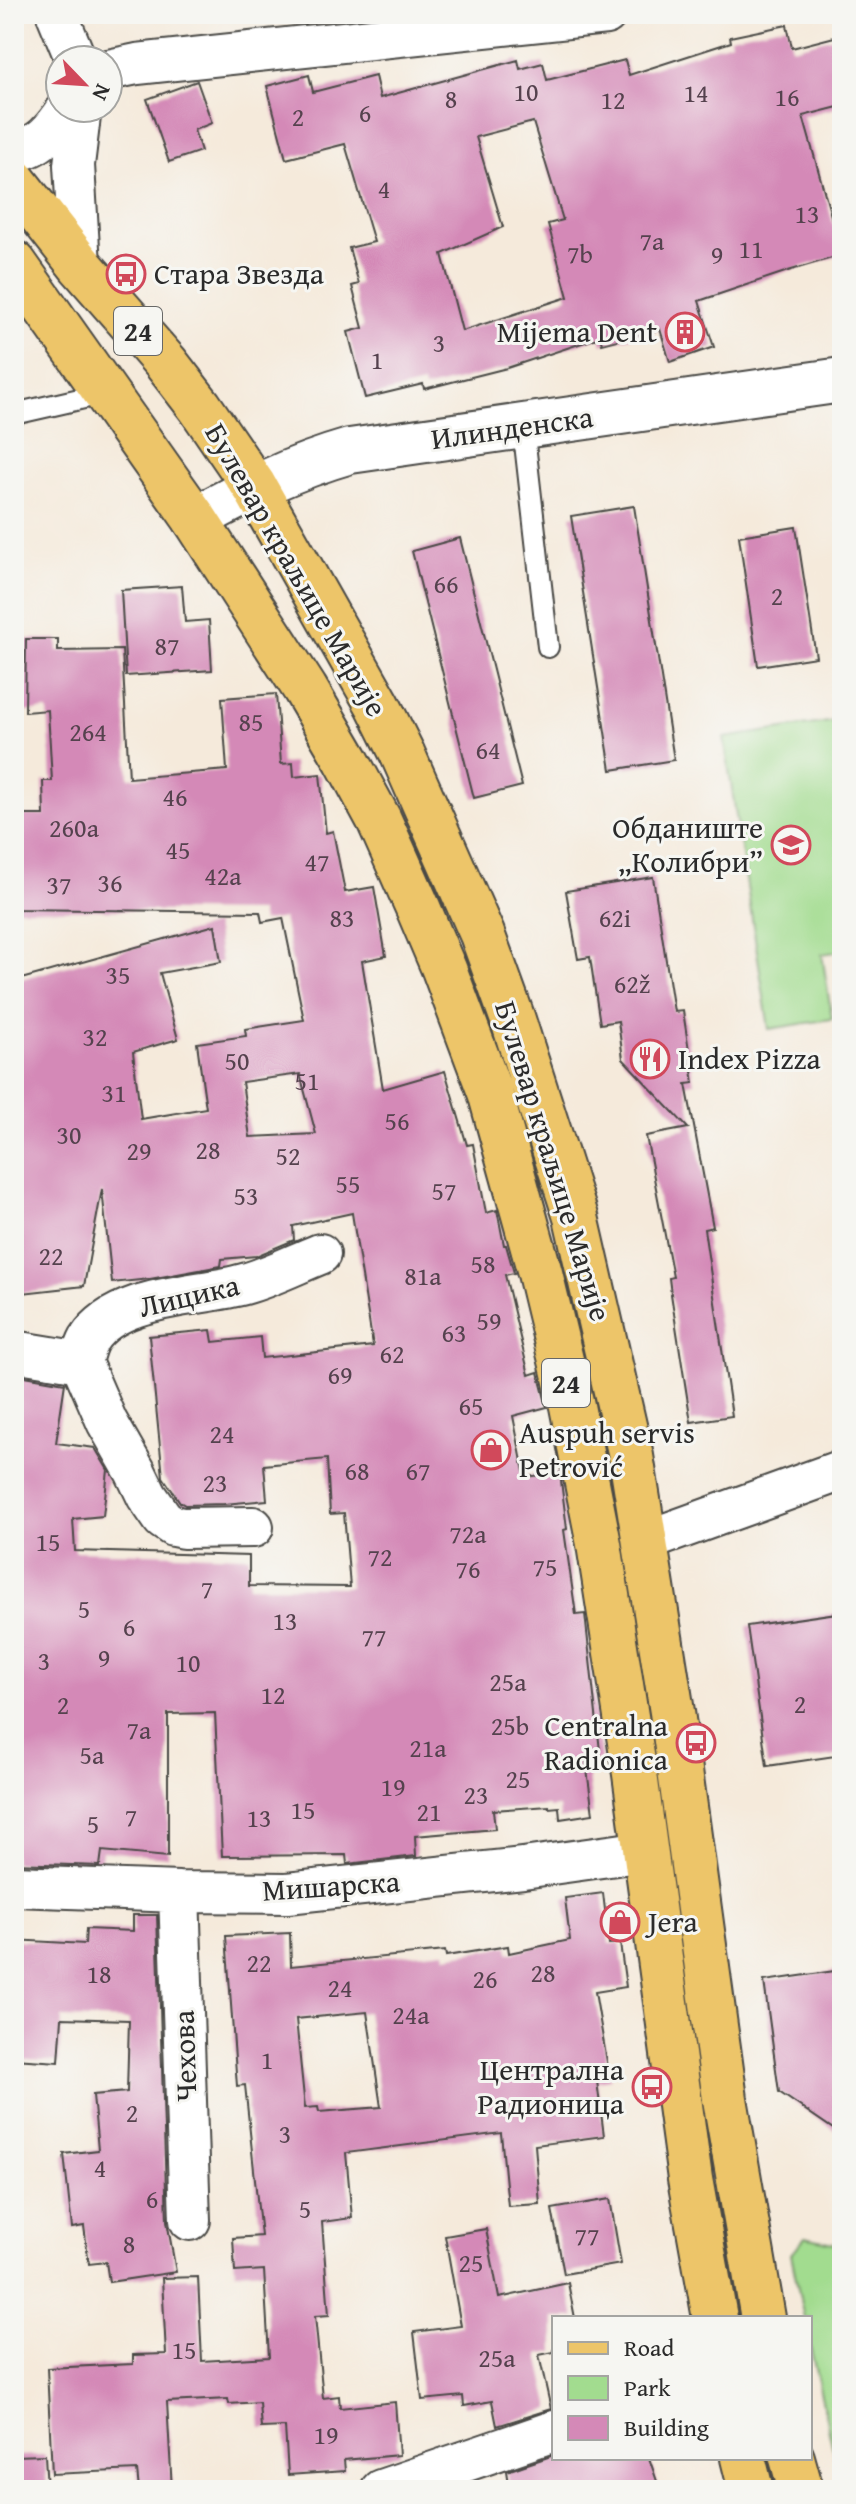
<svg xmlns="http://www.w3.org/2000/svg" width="856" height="2504" viewBox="0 0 856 2504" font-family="'Gentium Book Plus',serif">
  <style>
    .green { fill: #a2dc8f; stroke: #66845d; stroke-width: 2 }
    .building { fill: #d489b7; fill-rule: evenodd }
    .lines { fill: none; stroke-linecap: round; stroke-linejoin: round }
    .service-casing { stroke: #494845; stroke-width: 24 }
    .minor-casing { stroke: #494845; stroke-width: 44 }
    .tertiary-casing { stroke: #494845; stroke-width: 48 }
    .primary-casing { stroke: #494845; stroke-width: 48 }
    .service { stroke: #fff; stroke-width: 20 }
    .minor { stroke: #fff; stroke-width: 40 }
    .tertiary { stroke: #fff; stroke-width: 44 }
    .primary { stroke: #edc569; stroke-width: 44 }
    .labels { text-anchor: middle; stroke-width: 6; stroke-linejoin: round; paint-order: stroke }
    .number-label { font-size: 26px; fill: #55424e }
    .shield { fill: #f6f6f2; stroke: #686867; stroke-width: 2 }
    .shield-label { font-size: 28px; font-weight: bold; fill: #2b2b2b }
    .poi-label { font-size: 30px; fill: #2b2b2b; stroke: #f6f6f2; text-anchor: start }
    .street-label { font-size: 30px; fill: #2b2b2b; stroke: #f6f6f2 }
  </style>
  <rect width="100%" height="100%" fill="#f6f6f2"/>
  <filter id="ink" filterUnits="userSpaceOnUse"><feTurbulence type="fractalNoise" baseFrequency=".0125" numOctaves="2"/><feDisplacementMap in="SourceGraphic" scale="16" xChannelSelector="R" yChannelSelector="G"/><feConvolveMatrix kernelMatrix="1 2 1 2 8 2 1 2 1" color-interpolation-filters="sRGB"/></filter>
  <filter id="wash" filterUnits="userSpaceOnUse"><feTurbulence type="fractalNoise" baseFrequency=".006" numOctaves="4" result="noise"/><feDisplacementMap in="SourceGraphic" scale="32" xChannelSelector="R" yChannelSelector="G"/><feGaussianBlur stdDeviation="1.8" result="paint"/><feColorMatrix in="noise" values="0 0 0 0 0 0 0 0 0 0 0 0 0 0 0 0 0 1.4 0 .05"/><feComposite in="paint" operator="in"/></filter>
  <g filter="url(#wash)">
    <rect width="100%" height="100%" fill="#f5eadb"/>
    <path class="green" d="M842 720V951L822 954 832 1019 769 1029 724 738Z
      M805 2237 838 2244 842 2251V2490L810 2346V2318H804L791 2254Z"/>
    <g id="blocks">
      <path class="building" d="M787 25 792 48 842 35V106L803 116 842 255 788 271 699 301 714 347 670 362 660 329 602 344 600 337 507 368 424 389 423 384 365 398 348 332 363 328 352 286 359 284 349 248 374 242 345 144 286 159 267 86 309 75 313 92 375 76 380 98 518 60 520 69 543 63 547 80 625 60 629 75 731 42 730 37ZM533 122 563 220 548 224 568 297 462 331 442 254 503 227 476 137Z
        M197 81 212 123 194 130 201 151 169 162 147 99Z
        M634 506 674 760 611 770 571 516Z
        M796 527 816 657 758 666 739 536Z
        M460 538 522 786 474 798 412 551Z
        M182 586 185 622 209 620 212 670 126 676 121 590Z
        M26 639H58V651L122 650 129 778 227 770 222 698 276 694 281 764 293 763 294 777 320 774 326 833 333 831 345 892 374 887 386 956 362 961 383 1089 445 1071 467 1145 473 1144 486 1213 497 1210 504 1245H506L514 1273 505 1275 529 1375 538 1372 547 1407 513 1416 525 1477 560 1473 567 1529 564 1530 576 1615 585 1614 601 1760 586 1762 593 1814 560 1819 559 1807 549 1808V1806L493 1810 495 1829 415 1836 416 1856 347 1864 346 1855 222 1856 215 1713 168 1714V1857L102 1851 100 1866 14 1863V1419L19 1375 65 1383 56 1443 95 1448 108 1470 103 1516 73 1519 75 1551 249 1556V1586L350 1587 344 1513 330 1514 327 1459 264 1465 267 1500 224 1504 185 1505 180 1502 163 1477 149 1336 211 1330 213 1342 260 1337 262 1358 373 1346 352 1213 293 1226 294 1240 256 1256 222 1259 221 1266 150 1279 112 1283 102 1189 84 1286 14 1294V981L215 925 221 962 160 973 178 1039 133 1052 141 1119 206 1108 197 1043 246 1036 245 1029 304 1020 283 918 262 922 260 912 14 909V815H44L43 781H52L48 710 25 712ZM300 1074 316 1134 250 1137 242 1082Z
        M653 877 674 1012 683 1011 694 1083 686 1084 713 1227 704 1229 732 1416 691 1422 671 1294 669 1278 673 1277 646 1136 688 1128 623 1059 618 1021 600 1024 590 957 578 959 566 891Z
        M837 1613 842 1652V1755L767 1766 747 1626Z
        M603 1893 609 1944 620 1943 626 1987 595 1992 610 2079 597 2081 604 2136 535 2145 540 2204 508 2206 501 2133 346 2153 352 2218 322 2222 329 2315 315 2316 323 2398 339 2396 340 2408 395 2402 399 2455 344 2460 345 2471 288 2475 285 2427 261 2428 259 2402 229 2404 228 2399 167 2402 172 2490H139L137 2470 52 2474 47 2368 133 2364V2355L166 2354 162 2278 198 2277 202 2361 269 2357 264 2270 235 2272 233 2238 261 2236 245 2085 237 2086 226 1936 290 1933 291 1966 445 1951 446 1956 508 1946 509 1953 570 1940 565 1898ZM367 2012 381 2107 319 2112 318 2107 305 2108 296 2019Z
        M133 1915H157L167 2221 176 2272 109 2282 106 2262 89 2264 84 2226 72 2228 64 2154 98 2150 93 2095 127 2092 129 2020 62 2018 59 2062 14 2059V1940L85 1944 86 1929 133 1931Z
        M842 1970V2135L779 2092 764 1981Z
        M610 2199 621 2264 564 2274 552 2209Z
        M486 2229 499 2298 568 2283 575 2318H554V2352L539 2355 551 2409 497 2426 492 2401 464 2406 463 2396 422 2400 414 2332 461 2326 445 2236Z
        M45 2455 47 2490H14V2456Z
        M554 2455V2458H649L660 2490H510L507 2471Z"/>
    </g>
  </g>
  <g filter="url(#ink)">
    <use href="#blocks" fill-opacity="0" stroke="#494845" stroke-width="2"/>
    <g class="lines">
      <g class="service-casing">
        <path id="service" d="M14 414 106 393
          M523 426 548 647"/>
      </g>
      <g class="minor-casing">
        <path id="minor" d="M57 14 76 60
          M108 70 137 64 606 14
          M14 151C40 148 55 128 68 108
          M80 265 74 165 81 108
          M14 1351 81 1362 107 1422 135 1471 147 1496 163 1519 173 1526 183 1528 253 1527
          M81 1362C83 1355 85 1346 89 1339 117 1295 198 1297 244 1284 270 1277 295 1264 320 1254
          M646 1541 842 1470
          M14 1886 179 1892 287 1893 523 1868 645 1851
          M179 1892 190 2220
          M381 2490 554 2431"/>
      </g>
      <g class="tertiary-casing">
        <path id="tertiary" d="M195 519C248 490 291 468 350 451L842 380"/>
      </g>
      <g class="primary-casing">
        <path id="primary" d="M14 181 80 265 166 363 200 407 254 486 378 705 402 753 482 934 513 1020 576 1217 631 1456 672 1712 725 2099 763 2318
          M14 263 195 519 305 689 346 759 379 820 419 910 444 969 490 1092 540 1273 572 1406 599 1544 635 1774 690 2179 715 2318
          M743 2458 751 2490
          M792 2458 801 2490"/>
      </g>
      <use href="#service" class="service"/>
      <use href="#minor" class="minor"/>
      <use href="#tertiary" class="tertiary"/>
      <use href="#primary" class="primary"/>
    </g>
  </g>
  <defs>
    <g id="bus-ring" transform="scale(2)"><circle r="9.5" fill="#f6f6f2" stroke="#d1495b" stroke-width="1.5"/><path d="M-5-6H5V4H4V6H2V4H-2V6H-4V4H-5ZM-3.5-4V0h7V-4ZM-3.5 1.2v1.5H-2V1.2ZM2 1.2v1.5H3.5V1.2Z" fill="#d1495b"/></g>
    <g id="building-ring" transform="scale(2)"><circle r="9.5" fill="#f6f6f2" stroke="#d1495b" stroke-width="1.5"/><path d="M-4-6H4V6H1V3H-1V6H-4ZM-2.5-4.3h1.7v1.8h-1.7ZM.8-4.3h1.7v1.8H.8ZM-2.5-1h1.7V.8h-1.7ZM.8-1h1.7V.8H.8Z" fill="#d1495b"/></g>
    <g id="school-ring" transform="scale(2)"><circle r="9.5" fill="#f6f6f2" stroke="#d1495b" stroke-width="1.5"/><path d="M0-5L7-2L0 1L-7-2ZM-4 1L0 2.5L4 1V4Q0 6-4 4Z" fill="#d1495b"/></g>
    <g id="restaurant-ring" transform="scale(2)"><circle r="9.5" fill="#f6f6f2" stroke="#d1495b" stroke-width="1.5"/><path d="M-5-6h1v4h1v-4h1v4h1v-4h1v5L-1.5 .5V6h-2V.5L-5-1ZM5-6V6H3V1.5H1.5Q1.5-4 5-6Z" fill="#d1495b"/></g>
    <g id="shop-ring" transform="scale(2)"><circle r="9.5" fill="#f6f6f2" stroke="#d1495b" stroke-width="1.5"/><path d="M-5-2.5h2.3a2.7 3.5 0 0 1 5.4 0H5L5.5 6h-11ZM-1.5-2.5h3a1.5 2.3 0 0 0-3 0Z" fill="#d1495b"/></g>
  </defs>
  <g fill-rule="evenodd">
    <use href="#bus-ring" x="126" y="274"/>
    <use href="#building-ring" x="685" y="332"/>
    <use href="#school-ring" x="791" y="845"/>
    <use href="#restaurant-ring" x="650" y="1059"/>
    <use href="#shop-ring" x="491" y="1450"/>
    <use href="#bus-ring" x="696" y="1743"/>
    <use href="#shop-ring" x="620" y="1922"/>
    <use href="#bus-ring" x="652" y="2087"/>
  </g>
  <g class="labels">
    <g class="number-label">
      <text x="526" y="101">10</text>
      <text x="696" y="102">14</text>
      <text x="787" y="106">16</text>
      <text x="451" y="108">8</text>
      <text x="613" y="109">12</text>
      <text x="365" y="122">6</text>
      <text x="298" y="126">2</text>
      <text x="384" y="198">4</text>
      <text x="807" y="223">13</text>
      <text x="652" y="250">7a</text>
      <text x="751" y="258">11</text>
      <text x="580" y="263">7b</text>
      <text x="717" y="264">9</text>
      <text x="439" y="352">3</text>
      <text x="377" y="369">1</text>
      <text x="446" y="593">66</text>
      <text x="777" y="605">2</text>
      <text x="167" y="655">87</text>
      <text x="251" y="731">85</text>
      <text x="88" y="741">264</text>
      <text x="488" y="759">64</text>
      <text x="175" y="806">46</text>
      <text x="74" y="837">260a</text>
      <text x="178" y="859">45</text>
      <text x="317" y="871">47</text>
      <text x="223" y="885">42a</text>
      <text x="110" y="892">36</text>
      <text x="59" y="894">37</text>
      <text x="342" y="927">83</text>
      <text x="615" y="927">62i</text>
      <text x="118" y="984">35</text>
      <text x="632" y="993">62ž</text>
      <text x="95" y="1046">32</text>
      <text x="237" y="1070">50</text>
      <text x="307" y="1090">51</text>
      <text x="114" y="1102">31</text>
      <text x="397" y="1130">56</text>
      <text x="69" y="1144">30</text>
      <text x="208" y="1159">28</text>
      <text x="139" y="1160">29</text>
      <text x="288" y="1165">52</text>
      <text x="348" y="1193">55</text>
      <text x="444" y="1200">57</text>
      <text x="246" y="1205">53</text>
      <text x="51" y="1265">22</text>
      <text x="483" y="1273">58</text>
      <text x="423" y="1285">81a</text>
      <text x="489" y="1330">59</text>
      <text x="454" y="1342">63</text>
      <text x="392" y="1363">62</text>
      <text x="340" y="1384">69</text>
      <text x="471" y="1415">65</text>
      <text x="222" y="1443">24</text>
      <text x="357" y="1480">68</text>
      <text x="418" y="1480">67</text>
      <text x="215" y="1492">23</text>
      <text x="468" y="1543">72a</text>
      <text x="48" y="1551">15</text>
      <text x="380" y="1566">72</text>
      <text x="545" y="1576">75</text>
      <text x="468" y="1578">76</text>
      <text x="207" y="1598">7</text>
      <text x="84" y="1618">5</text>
      <text x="285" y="1630">13</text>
      <text x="129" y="1636">6</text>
      <text x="374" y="1646">77</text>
      <text x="104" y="1667">9</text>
      <text x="44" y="1670">3</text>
      <text x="188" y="1672">10</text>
      <text x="508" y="1691">25a</text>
      <text x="273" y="1704">12</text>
      <text x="800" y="1713">2</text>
      <text x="63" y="1714">2</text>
      <text x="510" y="1735">25b</text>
      <text x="139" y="1739">7a</text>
      <text x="428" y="1757">21a</text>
      <text x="92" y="1764">5a</text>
      <text x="518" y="1788">25</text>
      <text x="393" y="1796">19</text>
      <text x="476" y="1804">23</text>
      <text x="303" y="1819">15</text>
      <text x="429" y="1821">21</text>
      <text x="131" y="1826">7</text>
      <text x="259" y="1827">13</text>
      <text x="93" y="1833">5</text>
      <text x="259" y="1972">22</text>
      <text x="543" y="1982">28</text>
      <text x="99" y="1983">18</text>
      <text x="485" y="1988">26</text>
      <text x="340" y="1997">24</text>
      <text x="411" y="2024">24a</text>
      <text x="267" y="2069">1</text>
      <text x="132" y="2122">2</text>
      <text x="285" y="2143">3</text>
      <text x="100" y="2177">4</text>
      <text x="152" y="2208">6</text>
      <text x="305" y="2218">5</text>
      <text x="587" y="2245">77</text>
      <text x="129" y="2253">8</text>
      <text x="471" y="2272">25</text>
      <text x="184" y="2359">15</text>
      <text x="497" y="2367">25a</text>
      <text x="326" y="2444">19</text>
    </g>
    <g class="shield">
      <rect x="114" y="307" width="48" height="48" rx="6"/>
      <rect x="542" y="1359" width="48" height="48" rx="6"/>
    </g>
    <g class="shield-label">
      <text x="138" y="341">24</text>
      <text x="566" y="1393">24</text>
    </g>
    <g class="poi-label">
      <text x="154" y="284">Стара Звезда</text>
      <text x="657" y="342" text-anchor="end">Mijema Dent</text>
      <text x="763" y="838" text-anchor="end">Обданиште<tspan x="763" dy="34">„Колибри”</tspan></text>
      <text x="678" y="1069">Index Pizza</text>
      <text x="519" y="1443">Auspuh servis<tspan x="519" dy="34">Petrović</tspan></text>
      <text x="668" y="1736" text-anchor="end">Centralna<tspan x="668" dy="34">Radionica</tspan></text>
      <text x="648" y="1932">Jera</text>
      <text x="624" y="2080" text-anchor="end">Централна<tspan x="624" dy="34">Радионица</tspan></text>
    </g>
    <g class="street-label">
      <text transform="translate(512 428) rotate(-8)" y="10">Илинденска</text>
      <text transform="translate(296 570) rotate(60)" y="10">Булевар краљице Марије</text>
      <text transform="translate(553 1161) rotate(73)" y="10">Булевар краљице Марије</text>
      <text transform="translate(189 1296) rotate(-13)" y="10">Лицика</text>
      <text transform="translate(331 1886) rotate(-4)" y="10">Мишарска</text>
      <text transform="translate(185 2056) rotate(-92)" y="10">Чехова</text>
    </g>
  </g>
  <rect width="856" height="2504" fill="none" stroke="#f6f6f2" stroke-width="48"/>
  <rect x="552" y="2316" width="260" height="144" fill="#f6f6f2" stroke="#a5a5a2" stroke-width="2"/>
  <rect x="568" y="2342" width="40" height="12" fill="#edc569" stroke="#a5a5a2" stroke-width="2"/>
  <text x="624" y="2356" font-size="24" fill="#2b2b2b">Road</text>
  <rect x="568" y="2376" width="40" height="24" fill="#a2dc8f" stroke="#a5a5a2" stroke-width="2"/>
  <text x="624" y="2396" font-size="24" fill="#2b2b2b">Park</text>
  <rect x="568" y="2416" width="40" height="24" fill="#d489b7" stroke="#a5a5a2" stroke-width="2"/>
  <text x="624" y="2436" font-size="24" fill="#2b2b2b">Building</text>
  <g transform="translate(84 84) rotate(115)"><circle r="38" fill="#f6f6f2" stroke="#a5a5a2" stroke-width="2"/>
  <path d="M0-6L14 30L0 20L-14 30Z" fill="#d1495b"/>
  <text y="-12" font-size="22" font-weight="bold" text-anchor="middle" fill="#2b2b2b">N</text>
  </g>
</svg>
